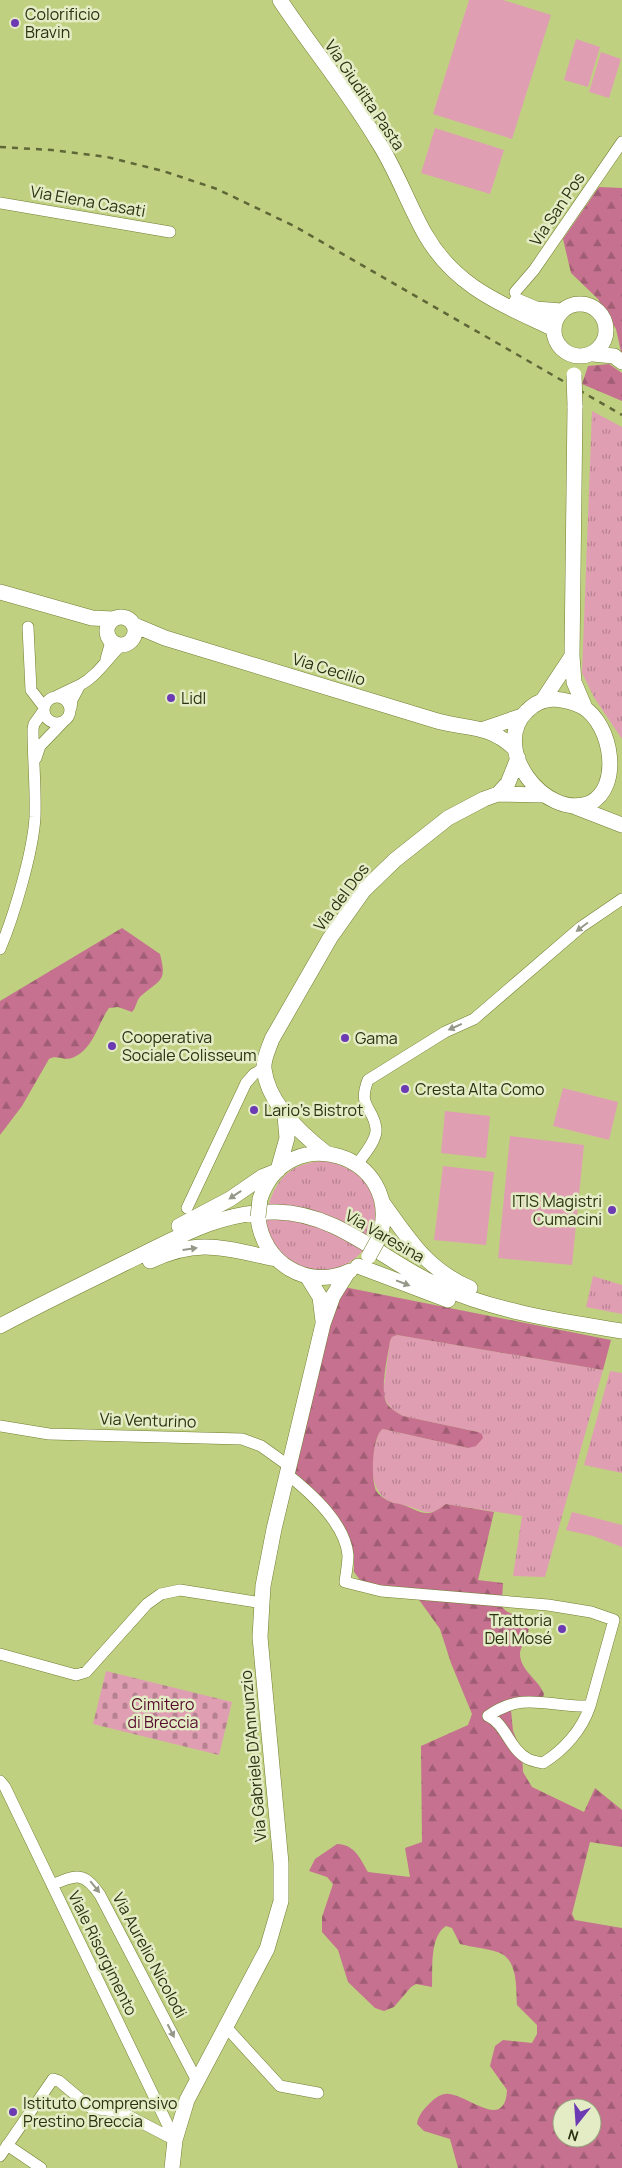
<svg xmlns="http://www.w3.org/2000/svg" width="622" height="2168" viewBox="0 0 622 2168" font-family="Manrope,sans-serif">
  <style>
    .grass { fill: url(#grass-tufts) }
    .forest { fill: url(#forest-firs); fill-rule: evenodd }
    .cemetery { fill: url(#cemetery-stones) }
    .garden { fill: #e09eb3 }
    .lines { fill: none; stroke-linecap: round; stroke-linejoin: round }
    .minor-casing { stroke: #707e30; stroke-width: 12 }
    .major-casing { stroke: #707e30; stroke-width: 16 }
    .minor { stroke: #fff; stroke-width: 11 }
    .major { stroke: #fff; stroke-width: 15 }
    .rail { stroke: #5e6737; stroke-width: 2.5; stroke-dasharray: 6 6; stroke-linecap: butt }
    .major-bridge-casing { stroke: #707e30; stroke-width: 16; stroke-linecap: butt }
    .major-bridge { stroke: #fff; stroke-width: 15 }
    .oneway { fill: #959888 }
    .poi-dot { fill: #6c3ab2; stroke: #e3ecc5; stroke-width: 2 }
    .labels { text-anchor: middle; stroke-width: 5; stroke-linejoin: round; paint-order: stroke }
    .poi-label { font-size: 16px; fill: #2b3111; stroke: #e3ecc5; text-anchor: start }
    .street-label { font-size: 16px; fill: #2b3111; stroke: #e3ecc5 }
    .park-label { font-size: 16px; fill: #580a2f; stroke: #e3ecc5 }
  </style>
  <defs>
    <pattern id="grass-tufts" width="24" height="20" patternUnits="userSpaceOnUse" patternTransform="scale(1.25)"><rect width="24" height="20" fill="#e09eb3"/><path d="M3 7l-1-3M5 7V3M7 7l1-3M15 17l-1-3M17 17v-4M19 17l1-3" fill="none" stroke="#b68190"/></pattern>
    <pattern id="forest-firs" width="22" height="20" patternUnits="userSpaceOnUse" patternTransform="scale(1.25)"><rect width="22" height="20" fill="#c5718f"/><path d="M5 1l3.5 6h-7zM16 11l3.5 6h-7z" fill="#a05d73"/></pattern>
    <pattern id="cemetery-stones" width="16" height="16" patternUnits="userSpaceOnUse" patternTransform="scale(1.25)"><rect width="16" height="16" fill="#e09eb3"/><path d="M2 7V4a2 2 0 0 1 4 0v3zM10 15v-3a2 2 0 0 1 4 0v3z" fill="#b68190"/></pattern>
  </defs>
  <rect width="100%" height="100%" fill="#c0d081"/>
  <path class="grass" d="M592 411 622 427V739L595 699 582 673Z
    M326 1161C368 1170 384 1199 371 1239L268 1207C277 1176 293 1162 326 1161Z
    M266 1217C305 1217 332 1232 366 1248 354 1260 340 1272 322 1272 293 1272 266 1246 266 1217Z
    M593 1276 622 1285V1314L586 1307Z
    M397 1335 603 1370 545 1577 513 1576 522 1516 446 1504C429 1517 426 1512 408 1506 402 1504 394 1504 389 1501 366 1489 371 1452 380 1431L383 1429 468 1448 478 1432 403 1416 393 1410 387 1403 383 1394 390 1341 392 1337Z
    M610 1371 622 1373V1473L584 1465Z"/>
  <path class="forest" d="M599 187 622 188V356L616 329 598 299 571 273 563 239Z
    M609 364 622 373V401L582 384 588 366Z
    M122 928 160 954C167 982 161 979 142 995 136 999 137 1007 132 1012L118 1007 109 1008C97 1025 94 1049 72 1058 64 1061 56 1054 49 1059L22 1106 0 1135V1001Z
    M344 1287 611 1340 603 1370 397 1335 392 1337 390 1341C388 1356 379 1391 387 1404 391 1409 397 1413 403 1416L478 1432 482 1434 483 1438 476 1446 468 1448 383 1429C372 1435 370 1482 377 1492 379 1495 386 1500 389 1501 392 1503 396 1503 400 1504 410 1506 419 1514 429 1513 436 1512 441 1507 446 1504L494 1512 478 1580 503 1583 502 1600 381 1587 360 1580 354 1572V1557L349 1542 294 1475 329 1321Z
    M417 1597 502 1607 506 1611 527 1622C533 1638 519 1644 520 1655 521 1671 539 1680 544 1694L542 1700 526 1703 511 1710 513 1731 522 1752 523 1772 532 1787 584 1812 595 1788 622 1810V1847L590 1842 572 1914 575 1920 622 1928V2168H458L450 2139 424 2131 417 2124C418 2116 423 2110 429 2104 433 2100 438 2095 445 2094 464 2091 505 2134 507 2090L490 2066 495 2046 503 2040 532 2043 537 2034V2025L517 2005C516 1990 518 1963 502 1954 493 1949 471 1947 460 1944L452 1928 446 1926C429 1937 433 1969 432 1987L416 1984 411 1987 394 2007 384 2011 375 2008 348 1982 338 1950 322 1932V1917L333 1884 327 1877 309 1871 315 1859 337 1844C354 1844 360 1858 368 1872L410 1877 405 1848 422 1842 421 1746 468 1725 472 1714 451 1663 440 1629ZM562 2108H592V2138H562Z"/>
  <path class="cemetery" d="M106 1671 232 1702 219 1755 93 1724Z"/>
  <path class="garden" d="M469 0H503L551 15 512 139 433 114Z
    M576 39 600 47 588 87 564 80Z
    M601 52 621 59 609 98 589 92Z
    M435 128 504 150 490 194 421 173Z
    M563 1088 618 1102 609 1140 553 1126Z
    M445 1111 490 1116 486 1158 441 1153Z
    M510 1136 584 1145 572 1265 498 1258Z
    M443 1166 494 1172 486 1245 434 1240Z
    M572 1512 622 1525V1547L593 1536 566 1530Z"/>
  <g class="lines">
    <g class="minor-casing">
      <path id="minor" d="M0 203 170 232
        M515 292 534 270 622 142
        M28 627 31 690 44 707
        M106 659 110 645 109 637
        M80 685C97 676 108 658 122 644
        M57 696 80 685 72 700 71 708
        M44 710a13 13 0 1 1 26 0a13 13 0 1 1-26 0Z
        M36 758 40 746 63 722
        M0 949C14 916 33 852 35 817 36 788 33 759 33 729L34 724 44 710
        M357 1165C363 1155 377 1141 376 1129 374 1107 357 1108 368 1080L445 1032 474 1019 581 927 622 899
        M187 1208 246 1083 254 1074 264 1068
        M0 1426 49 1434 242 1439 261 1446 289 1466
        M287 1474C311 1493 345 1523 348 1555 348 1564 346 1573 345 1582L381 1591 548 1605 591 1612 614 1620 590 1706C549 1708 525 1690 488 1716
        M0 1654 76 1675 86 1672 147 1604 161 1594 180 1590 262 1603
        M488 1716C506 1724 509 1749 528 1759 532 1761 538 1762 543 1763 564 1750 582 1730 590 1706
        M0 1781 5 1787 175 2140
        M52 1885C77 1874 84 1872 100 1895L197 2081
        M226 2027 280 2086 318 2093
        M7 2145 41 2168
        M0 2156 53 2079 59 2081 91 2108 121 2112 175 2140"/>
    </g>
    <g class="major-casing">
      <path id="major" d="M280 0C311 47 348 91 377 140 396 169 408 204 425 234 455 287 502 304 554 329
        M517 301 536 309 561 311
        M554 330a26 26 0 1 1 52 0a26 26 0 1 1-52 0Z
        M593 354 614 356 622 362
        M575 406 572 656 574 682 585 708
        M0 592 92 618 113 619
        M107 631a14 14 0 1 1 28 0a14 14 0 1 1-28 0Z
        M134 625 165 638C254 665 344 692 434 720 466 730 487 723 514 748
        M554 699C564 700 574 702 583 707 612 725 622 787 590 803 545 821 489 747 527 711 535 703 542 700 554 699Z
        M543 700 572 656
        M484 729 522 716
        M498 794 508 783 518 758
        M573 806 622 825
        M326 1153C300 1133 268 1103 264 1069 263 1059 269 1048 272 1039L330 938 364 890 395 860 448 818 484 799 498 794 545 795
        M278 1170 287 1138 285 1116
        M260 1199C287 1118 404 1154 380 1236
        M382 1202C409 1239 426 1269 470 1288
        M258 1217C262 1263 308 1291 350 1271
        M179 1226 230 1199 262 1177 277 1171
        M150 1261C200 1237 226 1249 276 1259
        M358 1266 448 1300
        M307 1276 320 1297 323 1321
        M0 1326C41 1304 83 1284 125 1263 175 1239 219 1211 276 1212 340 1213 384 1262 439 1286 496 1312 561 1321 622 1331
        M172 2168 175 2140 187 2100 267 1949 281 1901V1863L260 1637 263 1586 274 1529 323 1324 333 1296 348 1272"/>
    </g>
    <use href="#minor" class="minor"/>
    <use href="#major" class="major"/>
    <path class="rail" d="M0 147 52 150 107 157 163 171 217 189 294 226 622 415"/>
    <g class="major-bridge-casing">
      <path id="major-bridge" d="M574 375 575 406
        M258 1217 260 1199
        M369 1256 380 1236"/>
    </g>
    <use href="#major-bridge" class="major-bridge"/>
  </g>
  <defs><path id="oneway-solid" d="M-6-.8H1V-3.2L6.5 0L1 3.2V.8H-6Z" transform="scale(1.25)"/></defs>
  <g class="oneway">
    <use href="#oneway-solid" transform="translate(582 927) rotate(143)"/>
    <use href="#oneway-solid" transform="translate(455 1027) rotate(156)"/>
    <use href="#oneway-solid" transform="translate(235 1195) rotate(146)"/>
    <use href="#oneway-solid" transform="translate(190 1249) rotate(-8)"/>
    <use href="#oneway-solid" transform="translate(403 1283) rotate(21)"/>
    <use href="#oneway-solid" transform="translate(95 1887) rotate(51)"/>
    <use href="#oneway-solid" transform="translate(171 2031) rotate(63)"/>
  </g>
  <g class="poi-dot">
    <circle cx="15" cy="23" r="5"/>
    <circle cx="171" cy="698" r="5"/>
    <circle cx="345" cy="1038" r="5"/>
    <circle cx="112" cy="1046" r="5"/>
    <circle cx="405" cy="1089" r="5"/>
    <circle cx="254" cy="1110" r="5"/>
    <circle cx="612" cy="1210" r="5"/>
    <circle cx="562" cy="1629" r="5"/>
    <circle cx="13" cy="2112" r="5"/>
  </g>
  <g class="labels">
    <g class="poi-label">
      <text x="25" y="20">Colorificio<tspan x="25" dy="18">Bravin</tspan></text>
      <text x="181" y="704">Lidl</text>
      <text x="122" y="1043">Cooperativa<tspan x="122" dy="18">Sociale Colisseum</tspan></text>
      <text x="355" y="1044">Gama</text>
      <text x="415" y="1095">Cresta Alta Como</text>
      <text x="264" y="1116">Lario's Bistrot</text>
      <text x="602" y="1207" text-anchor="end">ITIS Magistri<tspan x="602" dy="18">Cumacini</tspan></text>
      <text x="552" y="1626" text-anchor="end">Trattoria<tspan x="552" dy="18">Del Mosé</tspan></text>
      <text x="23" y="2109">Istituto Comprensivo<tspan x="23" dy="18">Prestino Breccia</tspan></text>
    </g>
    <g class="street-label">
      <text transform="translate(365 95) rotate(56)" y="6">Via Giuditta Pasta</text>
      <text transform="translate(88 201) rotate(10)" y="6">Via Elena Casati</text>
      <text transform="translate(557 209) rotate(-56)" y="6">Via San Pos</text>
      <text transform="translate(329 669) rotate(17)" y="6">Via Cecilio</text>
      <text transform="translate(341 897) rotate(-53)" y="6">Via del Dos</text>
      <text transform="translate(385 1236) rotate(30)" y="6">Via Varesina</text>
      <text transform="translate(148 1420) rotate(2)" y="6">Via Venturino</text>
      <text transform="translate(253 1756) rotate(-95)" y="6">Via Gabriele D'Annunzio</text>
      <text transform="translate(103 1953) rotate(64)" y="6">Viale Risorgimento</text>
      <text transform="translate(150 1955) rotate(62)" y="6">Via Aurelio Nicolodi</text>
    </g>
    <g class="park-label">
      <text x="163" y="1710">Cimitero<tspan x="163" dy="18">di Breccia</tspan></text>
    </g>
  </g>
  <g transform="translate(577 2123) rotate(197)"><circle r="24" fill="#e3ecc5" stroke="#99a17d"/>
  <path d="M0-4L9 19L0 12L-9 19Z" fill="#6c3ab2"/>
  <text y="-8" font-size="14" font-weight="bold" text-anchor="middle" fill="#2b3111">N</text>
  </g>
</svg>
